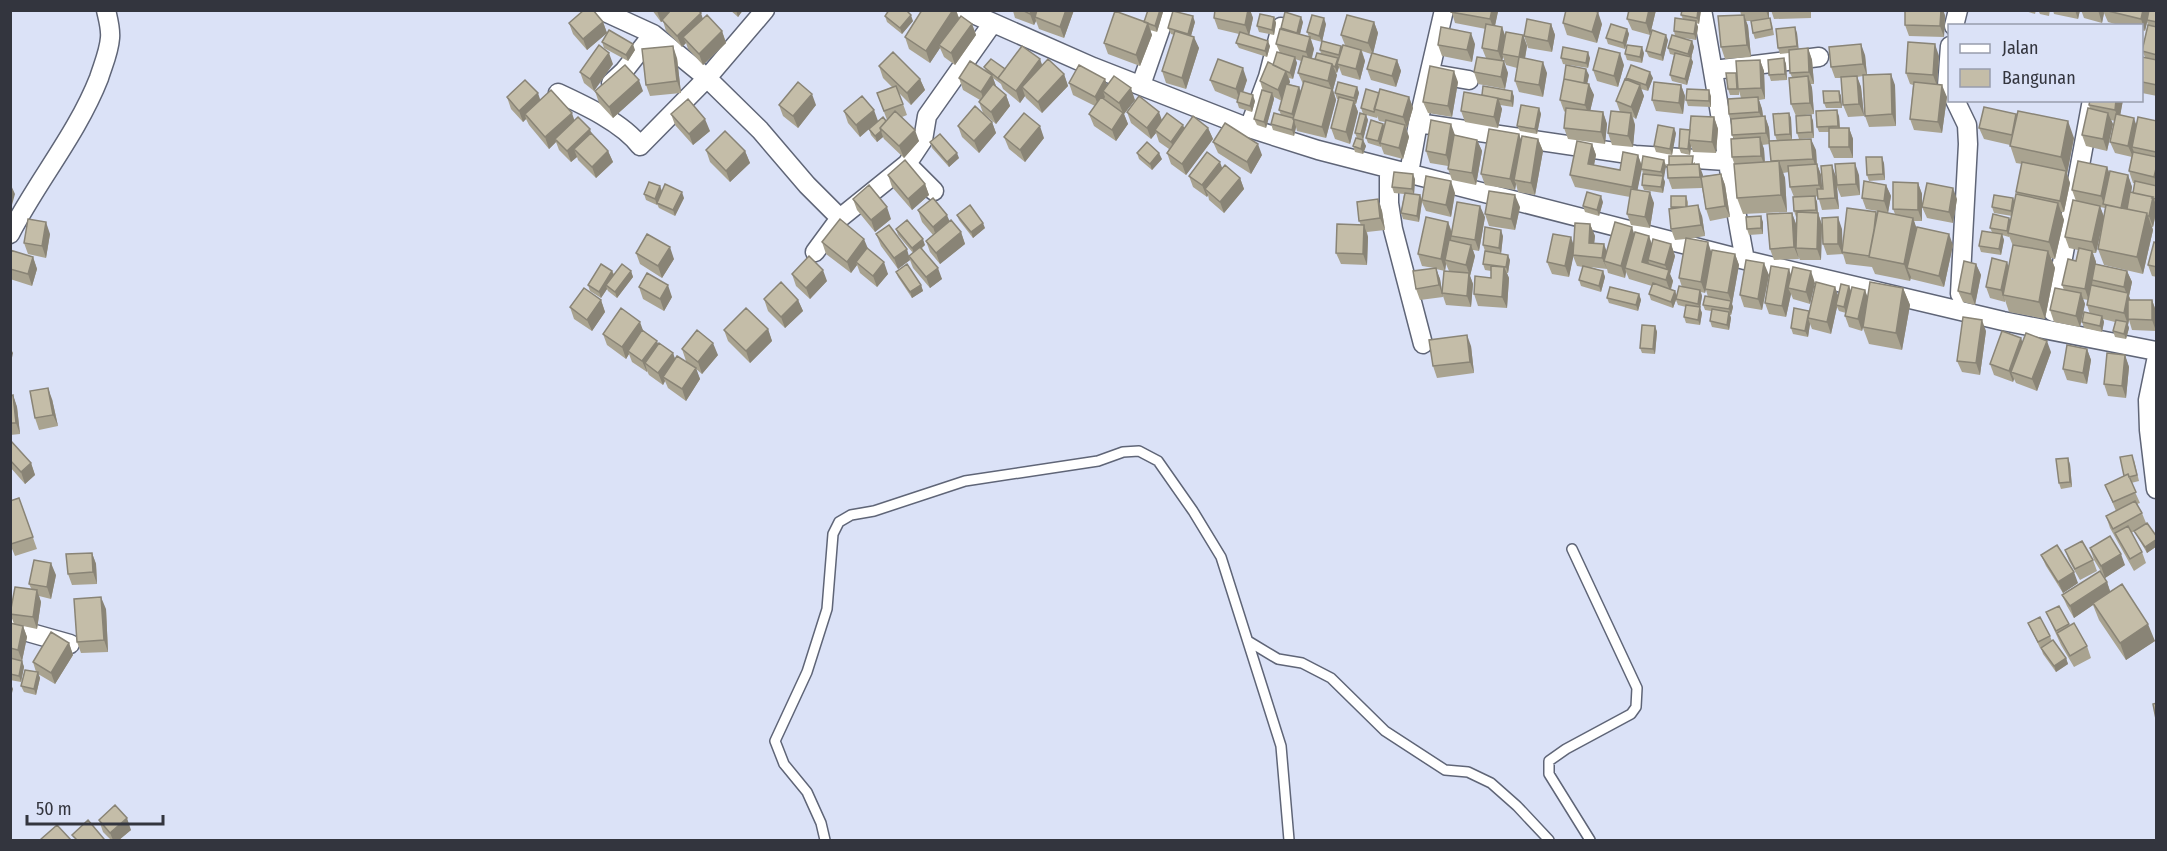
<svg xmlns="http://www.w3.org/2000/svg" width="2167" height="851" viewBox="0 0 2167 851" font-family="'Fira Sans Condensed',sans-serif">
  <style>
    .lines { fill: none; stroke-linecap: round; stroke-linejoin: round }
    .lane-casing { stroke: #5f6577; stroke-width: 12 }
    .street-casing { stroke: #5f6577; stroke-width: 21 }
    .lane { stroke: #fff; stroke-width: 9 }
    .street { stroke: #fff; stroke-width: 18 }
    .wall { fill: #a9a390; fill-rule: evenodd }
    .shaded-wall { fill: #898476 }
    .building { fill: #c4bda8; stroke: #898476; stroke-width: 1.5 }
  </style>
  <rect width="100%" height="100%" fill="#dbe2f7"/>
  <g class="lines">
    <g class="lane-casing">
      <path id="lane" d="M1572 549 1637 688 1636 707 1631 714 1566 749 1549 761V774L1590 840
        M1248 641 1278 659 1302 663 1331 678 1385 731 1445 770 1468 772 1491 783 1517 806 1549 840
        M825 840 821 823 807 792 784 764 775 741 807 672 827 609 833 534 839 522 851 515 874 511 965 481 1098 461 1123 452 1139 451 1158 461 1193 511 1221 557 1281 746 1289 840"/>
    </g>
    <g class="street-casing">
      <path id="street" d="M964 10 1093 67 1249 128 1318 150 1745 260 2003 321 2156 351
        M1702 10C1718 93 1729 177 1745 260
        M605 12 653 34 707 78 760 130 807 185 840 218
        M1954 26 1958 10
        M1950 46 1947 86 1950 92
        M1714 70 1819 57
        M1434 74 1469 80
        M611 83 624 71 653 34
        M1141 85 1167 10
        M558 93C584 105 623 123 640 146L707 78 765 10
        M1955 100 1967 125 1968 144 1960 294
        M1418 123 1444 10
        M1249 128 1268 77 1281 27
        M907 164 934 191
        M1389 169V203L1393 229 1423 344
        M1409 173 1418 123 1635 155 1726 161
        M10 234C38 180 77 134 99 78 103 65 109 52 110 38 111 29 108 19 106 10
        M815 252 840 218 907 164 923 140 927 116 992 24
        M2053 312 2092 100
        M2156 361 2148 400 2149 430 2156 489
        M10 627 70 644"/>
    </g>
    <use href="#lane" class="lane"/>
    <use href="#street" class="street"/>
  </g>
  <path class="wall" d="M652 10H698L703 19 722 31 726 43 703 65 688 49 686 43 682 47 666 31 663 21 661 22Z
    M730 10H743L738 17Z
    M922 10H956L959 18 972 24 976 35 955 65 944 57 940 48 930 63 909 49 905 37Z
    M1074 10 1064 38 1039 29 1036 21 1034 25 1015 18 1013 11Z
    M1215 10H1250L1253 18 1249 35 1270 46 1267 57 1239 48 1236 43 1239 34 1218 29 1214 18Z
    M1451 10H1498L1495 26 1502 27 1505 35H1523L1527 46 1525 59 1547 73 1543 97 1519 92 1515 81 1517 68 1506 65 1503 57 1502 61 1508 73 1505 89 1478 84 1474 72 1486 58 1482 48 1486 29 1455 23Z
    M1656 10 1650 35 1632 30 1627 19Z
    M1682 10H1701L1699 24 1696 23 1698 27 1696 40 1683 38 1692 41 1694 47 1691 58 1693 62 1687 85 1672 81 1670 75 1674 55 1670 54 1668 48 1675 36 1674 31 1683 19 1681 15Z
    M1740 10H1769V18L1772 24 1774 35 1755 39 1753 33 1754 21H1746L1748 26 1751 57 1725 59 1721 47 1741 15Z
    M1771 10H1811V18L1774 19Z
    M2022 10H2036L2035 14Z
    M2038 10H2050L2049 16 2040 14Z
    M2053 10H2080L2078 19 2054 14Z
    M2081 10H2157V96L2142 93V57H2145L2142 51 2148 25 2147 22 2145 31 2142 30V26H2122L2108 22 2104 13 2102 23 2084 18Z
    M1163 12 1157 32 1150 30 1152 35 1140 66 1108 54 1104 43Z
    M1945 15 1944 37 1909 36 1905 25Z
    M885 16 913 21 902 34 887 22Z
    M1274 17 1276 23 1274 35 1259 32 1257 26Z
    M603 22 607 33 587 50 573 34 569 23Z
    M1195 22 1191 36 1199 48 1186 89 1166 83 1162 71 1174 35 1171 34 1168 28Z
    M1303 22 1300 34 1309 37 1307 32 1326 24 1322 42 1311 39 1314 49 1312 58 1315 59 1321 54 1320 50 1342 48 1345 45 1341 35 1374 22 1378 33 1373 53 1397 60 1401 71 1396 87 1371 80 1367 69 1371 54 1362 51 1365 61 1360 80 1342 75 1339 67 1337 73 1335 72 1337 75 1333 90 1336 100 1326 138 1297 131 1296 127 1294 136 1273 130 1271 124 1281 115 1279 110 1282 101 1274 97V99L1266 128 1257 125 1254 119 1263 91 1260 81 1273 65 1280 53 1276 44 1282 29 1281 28ZM1295 59 1301 61 1298 73 1303 84 1301 91 1299 87 1289 84 1290 82 1289 78 1293 79 1297 63Z
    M1563 23 1602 24 1597 43 1567 35Z
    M1551 24 1555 35 1552 52 1528 48 1524 36Z
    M1627 29 1629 34 1625 49 1608 44 1606 38Z
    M1797 33 1798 49 1808 48 1812 60 1814 84H1811L1812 88 1814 114 1796 116 1791 104 1792 77 1790 73 1789 53 1780 54 1778 48Z
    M1668 40 1663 61 1649 57 1646 51Z
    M602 42 635 50 628 61 604 48Z
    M1475 44 1472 62 1442 56 1438 45Z
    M1644 53 1642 63 1627 60 1625 54Z
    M1865 55 1867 75 1895 85 1896 126 1869 127 1865 116 1863 76 1857 77 1861 87 1864 116 1848 117 1843 105 1841 78H1835L1831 67Z
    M1939 56 1937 85 1947 97 1942 133 1914 130 1910 119 1913 85 1910 84 1906 73Z
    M677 58 681 93 650 96 646 85Z
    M1561 58H1590L1588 68 1563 64Z
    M1784 58 1786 64 1787 80 1771 81 1769 75Z
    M1040 59 1042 65 1064 74 1068 86 1042 113 1026 98 1025 96 1020 103 1003 89 1001 84 993 78 996 86 1006 95 1010 106 996 124 983 113 979 102 980 100 963 90 959 78 986 71 984 67 1005 69Z
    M1760 60 1764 71 1765 99 1759 100 1762 109 1763 116H1765L1769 128 1770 141H1777L1775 135 1789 113 1791 118 1792 140 1816 150 1817 164 1821 175 1822 189 1836 175H1859L1860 195 1841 197 1837 187 1839 209 1822 210 1818 196 1815 197 1817 202 1818 213 1822 225 1821 260H1800L1798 256 1799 259 1774 260 1770 249 1792 213 1796 224 1797 217H1796L1794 211V197L1790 187 1789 172 1783 173 1785 178 1787 212 1743 214 1737 198 1735 166 1732 157 1734 139 1732 135 1731 120 1729 114 1741 98 1739 91V95H1730L1728 89 1737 77ZM1770 144 1771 161 1765 162 1764 149 1762 145Z
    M613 64 594 91 584 83 580 72Z
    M1624 65 1618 87 1597 81 1593 70Z
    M879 66 920 79 925 90 911 105 899 93 907 115 902 117 919 141 904 158 884 139 883 137 877 142 871 135 869 129 887 120 877 93 892 87 883 78Z
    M1589 75 1587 83 1594 95 1590 111 1603 112 1607 124 1605 144 1568 139 1564 128 1565 112 1564 111 1560 100Z
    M1626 78H1653L1648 91 1641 89 1644 96 1636 119 1633 117 1635 125 1633 147 1612 145 1608 133 1620 112 1616 101 1627 80Z
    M1210 80H1247L1243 92 1255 101 1252 112 1239 108 1237 102V100L1215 91Z
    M1458 82 1452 117 1428 113 1423 102Z
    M1069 83 1107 85 1135 100 1124 114 1128 124 1116 141 1094 126 1089 114 1095 106 1073 95Z
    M1681 85 1685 96 1683 114 1656 111 1652 100Z
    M1357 87 1359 93 1356 104H1355L1358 112 1350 144 1335 139 1331 128 1338 99H1337L1335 93Z
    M595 91H643L613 118 599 103Z
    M1512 91 1514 97 1513 107 1500 105 1502 109 1498 128 1465 122 1461 111 1482 95Z
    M1839 91 1841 96 1842 108H1826L1824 103Z
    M1379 93 1409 97 1413 108 1407 128H1406L1409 137 1403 159 1384 154 1381 146V147L1368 143 1366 138 1383 124 1384 126 1385 122 1379 121 1377 116V118L1366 115 1368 120 1363 140 1357 138 1355 133 1363 114 1361 108Z
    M1711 96V107L1688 106 1686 100Z
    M507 97 540 100 574 120 592 134 608 151 613 162 596 178 578 160 577 157 571 162 559 150 556 142 549 149 529 125 526 119 523 122 511 109Z
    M2123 100 2120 115 2136 124 2157 121V204H2155L2157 210 2153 227H2152L2153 230 2143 274 2104 265 2098 249 2105 210V208L2100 207 2104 217 2096 253H2093L2096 262V264L2127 271 2132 282 2129 296 2130 300H2152L2156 311V331L2132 330 2129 320 2128 325 2129 328 2126 339 2115 337 2113 331 2115 322 2103 319 2104 322 2102 332 2084 328 2082 322 2090 314 2087 305 2088 300 2083 299 2085 304 2080 327 2054 322 2050 310 2064 290 2062 285 2076 261 2078 250 2069 248 2065 237 2076 201 2072 190 2107 167 2110 174 2128 175 2132 187 2131 193H2133L2135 183H2133L2129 171 2132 157 2115 153 2110 142 2115 121 2111 120 2113 124 2107 151 2086 146 2082 135 2090 109 2089 105Z
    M779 105H816L798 128 783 116Z
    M1539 108 1541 114 1537 134 1520 131 1517 126Z
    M844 111 878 121 860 137 848 123Z
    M1127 112 1162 120 1185 128H1208L1213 139 1186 175 1171 164 1167 153 1169 149 1159 142 1156 133 1151 139 1131 123Z
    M671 114 710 131 693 145 675 125Z
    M1811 115 1813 121 1814 138 1799 139 1797 133Z
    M1839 116 1840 128H1849L1853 139V158H1834L1829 147V132H1819L1817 127Z
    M2017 116 2074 138 2067 174 2070 183 2064 212H2061L2064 220 2055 259 2051 258 2055 268 2045 319 2009 312 2005 300V302L1990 298 1986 287 2009 266 2013 246 2009 236V237L2002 235 2004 240 2001 255 1981 252 1979 246 1992 232 1990 228 2011 221 2012 216 1994 213 1992 207 2013 198 2014 203 2017 194 2016 192 2022 164 2016 163 2010 145 1984 139 1979 128Z
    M1714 117 1718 129 1716 153 1693 152 1691 146 1690 155 1681 153 1679 148Z
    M992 122 996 133 979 153 962 137 958 126Z
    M1676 133 1672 155 1656 152 1654 146Z
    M1519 134 1521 141 1538 139 1543 151 1535 195 1518 192 1516 184 1515 190 1485 185 1481 174Z
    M1455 135 1477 140 1482 151 1476 185 1452 180 1448 169V166L1430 163 1426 151Z
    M1004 137 1044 138 1025 162 1009 149Z
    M1363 140 1366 146 1363 154 1355 152 1353 146Z
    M930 142 959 158 949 167 932 148Z
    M1213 142 1262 155 1251 174 1218 153Z
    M1592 144 1596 155 1594 165 1620 170 1638 155 1642 166 1664 160 1666 166 1663 178 1665 182 1663 193 1644 190 1642 185 1643 174 1642 169 1637 190 1654 203 1650 228 1631 225 1627 214 1630 197 1575 187 1570 175Z
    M706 150 745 151 750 163 730 182 710 162Z
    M1137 153 1162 159 1152 170 1139 159Z
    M1695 162V164L1703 176 1721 174 1725 185 1730 217 1710 221 1706 209 1702 188 1672 189 1668 178Z
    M1884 163 1885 180 1869 181 1867 175Z
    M1222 168 1240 178 1244 189 1224 213 1209 200 1208 195 1207 197 1193 187 1189 176Z
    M888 175 925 184 929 195 912 210 892 187Z
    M1415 179 1414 194 1420 195 1422 199 1455 193 1451 217 1426 211 1422 202 1419 222 1403 219 1401 213 1404 194 1394 193 1392 187Z
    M1918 183 1922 194V221H1914L1916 228 1953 245 1944 287 1911 279V277L1910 281 1875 274 1872 267 1846 264 1843 254 1827 255 1823 244 1842 229V248L1876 212 1877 214V211L1866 209 1862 198 1886 185 1891 196 1888 213 1895 214 1893 209Z
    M660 186 662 191 684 198 675 216 659 208 657 204V205L646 200 644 194Z
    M1686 196 1688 202V206L1702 216 1705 236 1688 239 1712 252 1735 254 1739 265 1732 304 1733 307 1731 315H1730L1731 318 1729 330 1712 327 1710 321 1711 311 1705 310 1703 305 1708 297 1706 290 1705 293 1701 292 1702 296 1700 308 1702 313 1700 325 1686 323 1684 317 1686 307 1678 305 1676 300 1673 308 1651 300 1649 294 1652 286 1629 279 1626 272 1625 278 1608 273 1607 269 1590 267 1603 271 1605 277 1601 292 1581 286 1579 280 1583 267 1577 266 1573 256 1569 277 1552 274 1547 262 1574 246 1590 224 1595 236 1594 243 1607 252 1635 234 1649 236 1652 245 1671 244 1675 256 1670 274 1673 281 1671 290 1675 291 1677 296 1682 287 1679 278 1686 239 1675 240 1671 229V207Z
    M853 199 891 219 875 232 857 210Z
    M1378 199 1382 211 1385 230 1367 232 1368 237 1367 265 1341 264 1336 253 1361 225 1359 221Z
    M1957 199 1953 223 1927 218 1922 207Z
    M1603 202 1599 216 1585 212 1583 206Z
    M1520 207 1515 230 1489 226 1485 214Z
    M918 210 950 221 961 232 965 244 940 264 930 252 926 241 933 235 922 222Z
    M957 215 985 228 973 238 959 220Z
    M1485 217 1479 251 1473 250 1475 256 1470 276 1473 284 1471 307 1446 305 1442 293 1449 271 1446 264 1445 271 1436 269 1440 279 1443 297 1420 300 1416 289 1434 268 1422 266 1418 254 1448 222 1452 232Z
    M1763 222V234L1749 235 1747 229Z
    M896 229 925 245 922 248 942 279 930 288 913 268 910 260 898 269 881 246 876 234 909 256 913 253 898 235Z
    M50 234 46 258 28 254 24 243Z
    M1503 236 1501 254 1510 260 1508 273H1507L1509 278 1507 308 1478 306 1474 294 1491 278V271L1485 270 1483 264 1485 251 1483 245Z
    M822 242 868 249 888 274 877 287 860 273 857 265 851 273 826 254Z
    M2157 243V277L2152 276 2148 265Z
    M10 250 33 257 37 269 32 286 10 279Z
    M636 253 674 259 662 278 640 264Z
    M1976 264 1981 275 1975 305 1963 302 1958 291Z
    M612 271 614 274 631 271 633 277 617 298 608 291 607 289 601 298 590 291 588 285Z
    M896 272 921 285 923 291 912 298 898 277Z
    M792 274 827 281 810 299 796 286Z
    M1769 275 1762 310 1744 307 1740 295Z
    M1791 276 1815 283 1810 304 1793 299 1791 294 1786 317 1769 314 1765 303Z
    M1849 286 1851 291 1865 290 1867 297 1903 288 1910 305 1902 350 1869 344 1863 328 1862 331 1849 327 1845 316 1846 313 1839 311 1837 307 1831 334 1812 329 1810 324 1808 337 1793 334 1791 328 1835 287 1838 296Z
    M639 287 672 297 664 311 643 299Z
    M1639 294 1641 300 1638 311 1609 303 1607 298Z
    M764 299 798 300 803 311 785 328 768 311Z
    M601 300 605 312 592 331 574 319 570 307Z
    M1655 326 1657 332 1655 354 1642 353 1640 348Z
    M768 329 772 341 750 363 728 341 724 330Z
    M644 331 658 344 673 353 675 359 686 361 682 349 718 355 702 374 696 369 700 379 686 401 668 388 665 381 663 385 649 375 647 371V372L632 362 629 354 626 359 607 345 603 334Z
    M1986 331 1980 375 1962 372 1957 361Z
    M2021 338 2022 342 2051 352 2037 391 2016 383 2014 379 2013 382 1994 375 1990 364Z
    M1471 346 1474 373 1437 378 1433 366Z
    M2087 349 2091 360 2087 384 2067 380 2063 369Z
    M2125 355 2129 367 2126 398 2108 396 2104 384Z
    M13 395 17 407 20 434 10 435V396Z
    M52 399 58 426 39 430 35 418Z
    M10 442 31 463 35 475 25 484 10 467Z
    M2134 460 2139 481 2131 483 2140 503 2137 504 2142 513 2146 523 2157 537V546L2147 553 2137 536 2135 531 2131 533 2142 552 2146 563 2134 571 2110 528 2106 516 2116 511 2105 485 2124 476Z
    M2070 464 2072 487 2061 489 2059 483Z
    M19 498 37 549 15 556 10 544Z
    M2090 548 2125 565 2105 578 2094 560Z
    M2065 550 2093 560 2097 571 2080 580 2069 561Z
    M92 553 96 564 97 584 72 585 68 574Z
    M2041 555 2078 583 2063 593 2046 566Z
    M56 575 51 599 39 596 41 602 37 629 23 626 27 637 22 661 24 667 21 682 10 680V623L14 624 10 613 32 590 29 584Z
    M2107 582 2110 591 2155 641 2126 660 2099 620 2093 605 2074 618 2067 606 2062 595Z
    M2059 606 2069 626 2087 646 2091 658 2074 667 2061 645 2046 612Z
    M106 609 108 652 81 653 77 642Z
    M2028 623 2050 636 2052 641 2066 658 2068 664 2056 672 2043 654 2041 648 2049 643 2040 648Z
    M69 643 73 655 55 684 38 674 40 678 36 695 24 692 21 686 36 672 33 662Z
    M99 820 131 830 119 840H111L103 832Z"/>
  <path class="shaded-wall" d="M673 10 674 12 661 22 657 11Z
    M736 10H743L738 17Z
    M953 10H956L959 19 939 45 940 48 930 63 926 51Z
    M1031 10H1040L1035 17 1036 21 1034 25 1030 14Z
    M1066 10H1074L1064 38 1060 27Z
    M1160 10H1162L1163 12 1157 32 1155 26Z
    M1248 10H1250L1253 18 1249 36 1245 25Z
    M1492 10H1498V12L1494 30 1490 19Z
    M1649 10H1656L1650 35 1646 23Z
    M1698 10H1701L1699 24 1697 18Z
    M1766 10H1769V20Z
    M1941 10H1943L1945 15 1944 37 1940 26Z
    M2075 10H2080L2078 19Z
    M2098 10H2105L2103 11 2104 13 2102 23Z
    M2143 10H2150L2145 31 2141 19Z
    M1598 12 1602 24 1597 43 1592 32Z
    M701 13 705 25 683 37 686 43 682 47 677 36Z
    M911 15 913 21 902 34 900 28Z
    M1744 15 1748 26 1751 57 1747 45Z
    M1193 16 1195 22 1190 39 1188 34Z
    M1274 17 1276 23 1274 35 1272 30Z
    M1301 17 1303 22 1299 38 1297 33Z
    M1324 18 1326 24 1322 42 1319 36Z
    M1696 21 1698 27 1696 40 1694 34Z
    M603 22 607 33 587 50 583 39Z
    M1374 22 1378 33 1373 54 1368 43Z
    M1148 23 1152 35 1140 66 1136 55Z
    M972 24 976 35 955 65 951 53Z
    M1551 24 1555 35 1552 52 1548 41Z
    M1502 27 1506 39 1502 54 1503 57 1502 62 1498 51Z
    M1795 27 1797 33 1799 52 1797 46Z
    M1627 29 1629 34 1625 49 1623 43Z
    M722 31 726 43 703 65 699 54Z
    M1471 33 1475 44 1472 62 1467 50Z
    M1523 35 1527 46 1523 69 1519 57Z
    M1666 35 1668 40 1663 61 1661 55Z
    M1194 37 1199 48 1186 89 1182 78Z
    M1310 37 1314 49 1310 63 1306 52Z
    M1268 41 1270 46 1267 57 1265 51Z
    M1692 41 1694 47 1691 58 1693 62 1687 85 1685 79 1690 59 1688 54Z
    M633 44 635 50 628 61 626 55Z
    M1861 44 1865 55 1867 76 1863 64Z
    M1935 44 1939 56 1937 86 1933 75Z
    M673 46 677 58 681 93 677 81Z
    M1642 47 1644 53 1642 63 1640 57Z
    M1808 48 1812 60 1814 84 1809 72Z
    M1361 50 1365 61 1360 80 1356 69Z
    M1588 52 1590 58 1588 68 1586 63Z
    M609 53 613 64 594 91 590 79Z
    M1620 53 1624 65 1618 87 1614 76Z
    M1295 57 1297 63 1293 79 1290 73Z
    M1338 58 1340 64H1337L1339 67 1337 73 1335 67Z
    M1784 58 1786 64 1787 80 1785 74Z
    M1040 59 1044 71 1022 87 1025 96 1020 103 1016 91Z
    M1397 60 1401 71 1396 87 1392 76Z
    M1760 60 1764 71 1765 99 1761 88Z
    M1504 61 1508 73 1505 89 1501 77Z
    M1543 62 1547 73 1543 97 1539 85Z
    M1332 64 1337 75 1333 90 1336 100 1326 138 1322 127 1332 91 1328 81Z
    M1243 68 1247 80 1240 101 1236 89Z
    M1586 69 1589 75 1586 90 1584 84Z
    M1286 71 1290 82 1282 101 1278 90Z
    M1454 71 1458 82 1452 117 1448 106Z
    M1650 72 1653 78 1648 91 1646 85Z
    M1064 74 1068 86 1042 113 1038 102Z
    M1891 74 1895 85 1896 126 1892 114Z
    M992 75 996 86 985 104 981 92Z
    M1808 76 1812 88 1814 114 1810 103Z
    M1857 76 1861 87 1864 116 1859 104Z
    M920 79 925 90 911 105 907 93Z
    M1105 79 1109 90 1103 91 1105 97 1099 108 1095 97Z
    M639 80 643 91 613 118 609 107Z
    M1589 84 1594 95 1589 116 1585 105Z
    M1640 85 1644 96 1636 119 1631 107Z
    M1681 85 1685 96 1683 114 1679 103Z
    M1942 85 1947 97 1942 133 1938 122Z
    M1299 87 1301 93 1294 119 1292 114Z
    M1357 87 1359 93 1356 104 1354 98Z
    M1131 88 1135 100 1124 114 1128 124 1116 141 1112 130 1123 113 1119 103Z
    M1709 90 1711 96V107L1709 101Z
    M1512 91 1514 97 1513 107 1511 101Z
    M1839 91 1841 96 1842 108 1840 102Z
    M538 93 542 105 525 114 526 119 523 122 519 111Z
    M1272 93 1274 99 1266 128 1264 122Z
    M812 94 816 105 798 128 793 116Z
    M1006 95 1010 106 996 124 991 112Z
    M1253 95 1255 101 1252 112 1250 106Z
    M1409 97 1413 108 1407 128 1403 117Z
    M1758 97 1762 109 1764 124 1759 112Z
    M1498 98 1502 109 1498 128 1494 117Z
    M2116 100H2123L2119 122 2115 110Z
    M1354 101 1358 112 1350 144 1346 132Z
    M1539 108 1541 114 1537 134 1535 129Z
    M874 110 878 121 860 137 856 125Z
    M1837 110 1839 116 1840 132 1838 126Z
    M1159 112 1163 123 1155 130 1156 133 1151 139 1147 128Z
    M1603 112 1607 124 1605 144 1601 132Z
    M572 113 576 125 555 139 556 142 549 149 545 137Z
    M1631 113 1635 125 1633 147 1628 136Z
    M1789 113 1791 118 1792 140 1790 134Z
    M2108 113 2113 124 2107 151 2103 139Z
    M1366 115 1368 120 1363 140 1361 134Z
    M1811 115 1813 121 1814 138 1812 132Z
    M1765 116 1769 128 1770 144 1766 133Z
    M1714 117 1718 129 1716 153 1712 142Z
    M2134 118 2138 130 2132 147 2134 152 2133 157 2128 146Z
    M705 119 710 131 693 145 689 134Z
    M1294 121 1296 127 1294 136 1292 130Z
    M2068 121 2074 138 2067 174 2061 157Z
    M992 122 996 133 979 153 974 141Z
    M1383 124 1386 129 1380 143 1381 147 1378 141Z
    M1451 124 1455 135 1450 166 1446 155Z
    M1183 125 1188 136 1175 153 1171 142Z
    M1405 125 1409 137 1403 159 1399 148Z
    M1040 126 1044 138 1025 162 1020 150Z
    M1208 128 1213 139 1186 175 1182 164Z
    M1674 128 1676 133 1672 155 1670 149Z
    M1849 128 1853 139V158L1849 147Z
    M590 129 594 141 574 149 577 157 571 162 567 151Z
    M915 130 919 141 904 158 899 146Z
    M881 131 883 137 877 142 875 136Z
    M1519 134 1523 145 1514 180 1516 184 1515 190 1510 179Z
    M1760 137 1764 149 1765 167 1761 156Z
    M1538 139 1543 151 1535 195 1531 183Z
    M1811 139 1816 150 1817 171 1813 159Z
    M1363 140 1366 146 1363 154 1361 149Z
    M1477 140 1482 151 1476 185 1472 173Z
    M1689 140 1691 146 1690 155 1688 149Z
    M1258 144 1262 155 1251 174 1247 162Z
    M1592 144 1596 155 1592 175 1588 164Z
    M608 151 613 162 596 178 592 167Z
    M745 151 750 163 730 182 726 171Z
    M957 153 959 158 949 167 947 162Z
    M1159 153 1162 159 1152 170 1150 164Z
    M1638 155 1642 167 1636 198 1632 187Z
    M1882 157 1884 163 1885 180 1883 174Z
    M1664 160 1666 166 1664 178 1661 172Z
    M1779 161 1785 178 1787 212 1781 195Z
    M1220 162 1224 173 1205 189 1208 195 1207 197 1202 185Z
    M1855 163 1859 175 1860 195 1856 184Z
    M1699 164 1703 175 1704 188 1700 177Z
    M1817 164 1821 175 1823 196 1819 185Z
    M2157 164V184L2154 177Z
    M1832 165 1836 177 1839 209 1835 198Z
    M2107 167 2111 178 2104 204 2101 196Z
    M2066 171 2070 183 2064 212 2060 201Z
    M1413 174 1415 179 1414 195 1412 189Z
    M1721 174 1725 185 1730 217 1725 206Z
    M2128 175 2132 187 2127 212 2121 208Z
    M1663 176 1665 182 1663 193 1661 187Z
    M1240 178 1244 189 1224 213 1220 202Z
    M1451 181 1455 193 1451 217 1446 205Z
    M10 183 15 194 10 212Z
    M1918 183 1922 194V221L1918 210Z
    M925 184 929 195 912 210 908 199Z
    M1886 185 1891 196 1888 213 1884 201Z
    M660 186 662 192 657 205 655 199Z
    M1953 188 1957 199 1953 223 1949 212Z
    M682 192 684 198 675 216 673 210Z
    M1650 192 1654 203 1650 228 1645 217Z
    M1420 195 1422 201 1419 222 1417 216Z
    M1515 195 1520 207 1515 230 1511 219Z
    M1601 196 1603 202 1599 216 1597 210Z
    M1815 196 1817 202 1818 216 1816 210Z
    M2153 197 2157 207 2153 227 2149 216Z
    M2013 198 2015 204 2013 217 2011 211Z
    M1378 199 1382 211 1385 230 1380 218Z
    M2058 203 2064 220 2055 259 2049 242Z
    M1698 205 1702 216 1705 236 1701 225Z
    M1480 206 1485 217 1479 251 1475 240Z
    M2100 206 2104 217 2096 253 2092 242Z
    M887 207 891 219 875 232 871 220Z
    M1792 213 1796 224V248L1799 259 1794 247Z
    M1818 213 1822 225 1821 260 1817 249Z
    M2147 213 2153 230 2143 274 2137 257Z
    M947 215 952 227 937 239 933 227Z
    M1761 216 1763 222V234L1761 228Z
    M1838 217 1842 229 1843 255 1838 244Z
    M1913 218 1919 235 1907 268 1911 277 1910 281 1904 264Z
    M2009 218 2012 223 2008 233 2009 237 2007 231Z
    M46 222 50 234 46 258 42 246Z
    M1448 222 1452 234 1447 260H1445L1446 264 1445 271 1441 259Z
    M983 223 985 228 973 238 971 232Z
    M1590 224 1595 236 1593 255 1589 243Z
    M1364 225 1368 237 1367 265 1363 254Z
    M1632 227 1636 239 1625 268 1626 272 1625 278 1621 266Z
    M1501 230 1503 236 1501 254 1499 248Z
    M961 232 965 244 940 264 936 253Z
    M1949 234 1953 245 1944 287 1939 276Z
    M2002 234 2004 240 2001 255 1999 249Z
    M1649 236 1653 248 1648 260 1649 263 1646 273 1642 262Z
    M1571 237 1575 249 1569 277 1565 266Z
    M864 239 869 251 856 262 857 265 851 273 847 262Z
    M923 239 925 245 914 254 912 248Z
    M1708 242 1712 254 1705 293 1701 282Z
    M1604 244 1608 255 1604 261 1607 269 1602 258Z
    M1671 244 1675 256 1670 274 1673 281 1670 291 1666 280 1668 273 1665 265Z
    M1471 245 1475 256 1470 276 1466 265Z
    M670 247 674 259 662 278 658 266Z
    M907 249 910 260 898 269 894 258Z
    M2048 251 2055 268 2045 319 2039 302Z
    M2092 251 2096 262 2089 301 2085 289Z
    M1735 254 1739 265 1732 304 1728 293Z
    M1508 255 1510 260 1508 273 1506 267Z
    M33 257 37 269 32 286 28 274Z
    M884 262 888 274 877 287 873 276Z
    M2007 262 2011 273 2003 295 2005 302 2001 290Z
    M1764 263 1769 275 1762 310 1758 299Z
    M1976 264 1981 275 1975 305 1971 294Z
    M1504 267 1509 278 1507 308 1502 297Z
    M938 268 942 279 930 288 926 277Z
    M1436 268 1440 279 1443 297 1439 285Z
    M1789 269 1793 281 1788 288 1791 294 1786 317 1782 306Z
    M823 270 827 281 810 299 806 288Z
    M612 271 614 277 606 285 607 289 601 298 599 292Z
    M631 271 633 277 617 298 615 292Z
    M1603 271 1605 277 1601 292 1599 286Z
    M1811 271 1815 283 1810 304 1806 292Z
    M2127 271 2132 282 2129 296 2132 304 2128 325 2124 313 2127 295 2124 287Z
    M1469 273 1473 284 1471 307 1467 296Z
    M668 285 672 297 664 311 660 299Z
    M921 285 923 291 912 298 910 292Z
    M1849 286 1851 292 1846 313 1844 307Z
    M1835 287 1839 298 1836 305 1837 307 1831 334 1827 322Z
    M1903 288 1910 305 1902 350 1896 333Z
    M1700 290 1702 296 1700 308 1702 313 1700 325 1698 320 1700 309 1698 304Z
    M1865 290 1869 301 1862 331 1858 319Z
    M1675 291 1677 297 1673 308 1671 302Z
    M2081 293 2085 304 2080 327 2076 316Z
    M1639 294 1641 300 1638 311 1636 305Z
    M601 300 605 312 592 331 587 320Z
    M798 300 803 311 785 328 781 317Z
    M2152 300 2156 311V331L2152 320Z
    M1731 301 1733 307 1731 315 1729 309Z
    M1729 312 1731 318 1729 330 1727 325Z
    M2102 316 2104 322 2102 332 2100 326Z
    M1808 318 1810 324 1808 337 1805 331Z
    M1982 320 1986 331 1980 375 1976 363Z
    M640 322 644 333 628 351 629 354 626 359 622 347Z
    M2127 322 2129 328 2126 339 2124 334Z
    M1655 326 1657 332 1655 354 1653 349Z
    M768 329 772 341 750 363 746 351Z
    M1467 335 1471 346 1474 373 1470 362Z
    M2021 338 2025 350 2011 372 2014 379 2013 382 2009 371Z
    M657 341 661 352 645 363 647 371V372L642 361Z
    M2047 341 2051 352 2037 391 2032 379Z
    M713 343 718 355 702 374 698 362Z
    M10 347 13 353 10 367Z
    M2087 349 2091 360 2087 384 2083 373Z
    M673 353 677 365 663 377 665 381 663 385 658 373Z
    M2125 355 2129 367 2126 398 2122 386Z
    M696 368 700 379 686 401 682 389Z
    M48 388 52 399 58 426 53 415Z
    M13 395 17 407 20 434 16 423Z
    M2068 458 2070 464 2072 487 2070 482Z
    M31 463 35 475 25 484 21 472Z
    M2157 539V546L2147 553 2145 547Z
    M92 553 96 564 97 584 93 572Z
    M2121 554 2125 565 2105 578 2101 566Z
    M51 563 56 575 51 599 47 587Z
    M2074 572 2078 583 2063 593 2058 582Z
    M2107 582 2111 594 2093 603V605L2074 618 2070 606Z
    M37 590 41 602 37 629 33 617Z
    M101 597 106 609 108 652 104 640Z
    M2148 624 2155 641 2126 660 2120 643Z
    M23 626 27 637 22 661 18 650Z
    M69 643 73 655 55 684 51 673Z
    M2066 658 2068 664 2056 672 2054 666Z
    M22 661 24 667 21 682 19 676Z
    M38 672 40 678 36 695 34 689Z
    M10 682 13 689 10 701Z
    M127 818 131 830 119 840H113L110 833Z"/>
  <path class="building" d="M584 10H593L603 22 583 39 569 23Z
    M671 10H698L701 13 677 36 662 20Z
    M889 10H906L911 15 900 28 885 16Z
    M922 10H953L926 51 905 37Z
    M1022 10H1031L1030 14Z
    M1037 10H1066L1060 27 1035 17Z
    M1148 10H1160L1155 26 1144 22Z
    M1215 10H1248L1245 25 1214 18Z
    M1451 10H1492L1490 19 1451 12Z
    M1566 10H1591L1598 12 1592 32 1563 23Z
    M1629 10H1649L1646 23 1627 19Z
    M1682 10H1698L1697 18 1681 15Z
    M1905 10H1941L1940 26 1905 25Z
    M2104 10H2143L2141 19Z
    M2149 10H2157V22L2147 20Z
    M1115 11 1148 23 1136 55 1104 43Z
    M1173 11 1193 16 1188 34 1168 28Z
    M1285 12 1301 17 1297 33 1281 28Z
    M1260 14 1274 17 1272 30 1257 26Z
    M707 15 722 31 699 54 683 37Z
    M1312 15 1324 18 1319 36 1307 32Z
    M1347 15 1374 22 1368 43 1341 35Z
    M1744 15 1747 45 1721 47 1718 16Z
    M961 16 972 24 951 53 939 45Z
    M1675 18 1696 21 1694 34 1674 31Z
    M1770 18 1772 29 1753 33 1751 21Z
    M1527 19 1551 24 1548 41 1524 36Z
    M1486 24 1502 27 1498 51 1482 48Z
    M1611 24 1627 29 1623 43 1606 38Z
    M2148 25 2157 27V55L2142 51Z
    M1441 27 1471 33 1467 50 1438 45Z
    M1795 27 1797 46 1778 48 1776 29Z
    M1280 29 1310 37 1306 52 1276 44Z
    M609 30 633 44 626 55 602 42Z
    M1652 30 1666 35 1661 55 1646 51Z
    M1175 31 1194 37 1182 78 1162 71Z
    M1240 32 1268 41 1265 51 1236 43Z
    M1506 32 1523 35 1519 57 1543 62 1539 85 1515 81 1519 57 1502 54Z
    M1672 35 1692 41 1688 54 1668 48Z
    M1322 41 1341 46 1339 55 1320 50Z
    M1908 42 1935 44 1933 75 1906 73Z
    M1861 44 1863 64 1831 67 1829 47Z
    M599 45 609 53 590 79 580 72Z
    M1343 45 1361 50 1356 69 1337 64Z
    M1627 45 1642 47 1640 57 1625 54Z
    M673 46 677 81 646 85 642 49Z
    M1022 46 1040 59 1016 91 998 78Z
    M1563 47 1588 52 1586 63 1561 58Z
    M1599 48 1620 53 1614 76 1593 70Z
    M1808 48 1809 72 1790 73 1789 50Z
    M893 52 920 79 907 93 879 66Z
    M1277 52 1295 57 1290 73 1273 65Z
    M1317 53 1338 58 1335 67 1333 66 1332 64 1315 59Z
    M1372 53 1397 60 1392 76 1367 69Z
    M1675 53 1691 57 1685 79 1670 75Z
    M1303 56 1332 64 1328 81 1298 73Z
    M1477 57 1504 61 1501 77 1474 72Z
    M2142 57 2157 60V85L2142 82Z
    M1784 58 1785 74 1769 75 1768 60Z
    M991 59 1005 69 998 78 1000 80 984 67Z
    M1048 59 1064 74 1038 102 1022 87Z
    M1218 59 1243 68 1236 89 1210 80Z
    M1760 60 1761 88 1738 89 1736 61Z
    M970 61 992 75 981 92 959 78Z
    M1268 62 1286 71 1278 90 1260 81Z
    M625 65 639 80 609 107 595 91Z
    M1079 65 1105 79 1095 97 1069 83Z
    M1566 65 1586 69 1584 83 1564 79Z
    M1631 65 1650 72 1646 85 1626 78Z
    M1430 66 1454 71 1448 106 1423 102Z
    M1726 73H1736L1737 89H1728Z
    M1891 74 1892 114 1865 116 1863 75Z
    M1114 76 1131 88 1119 103 1103 91Z
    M1808 76 1810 103 1791 104 1789 78Z
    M1857 76 1859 104 1843 105 1841 77Z
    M1564 79 1589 84 1585 105 1560 100Z
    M1625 79 1640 85 1631 107 1616 101Z
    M525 80 538 93 519 111 507 97Z
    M1304 81 1332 89 1322 127 1293 119Z
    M798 82 812 94 793 116 779 105Z
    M1338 82 1357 87 1354 98 1335 93Z
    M1654 82 1681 85 1679 103 1652 100Z
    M1914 82 1942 85 1938 122 1910 119Z
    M993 84 1006 95 991 112 979 102Z
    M1286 84 1299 87 1292 114 1279 110Z
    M896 86 903 104 884 111 877 93Z
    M1483 86 1512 91 1511 101 1482 95Z
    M1366 89 1379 93 1374 112 1361 108Z
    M1380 89 1409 97 1403 117 1374 109Z
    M1687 89 1709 90V101L1686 100Z
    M551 90 572 113 545 137 525 114Z
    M1262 90 1272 93 1264 122 1254 119Z
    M1240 91 1253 95 1250 106 1237 102Z
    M1823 91H1839L1840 102 1824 103Z
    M1464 92 1498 98 1494 117 1461 111Z
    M862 96 874 110 856 125 844 111Z
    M1139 96 1159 112 1147 128 1127 112Z
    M1101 97 1123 113 1112 130 1089 114Z
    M1339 97 1354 101 1346 132 1331 128Z
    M1758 97 1759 112 1729 114 1728 99Z
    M688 99 705 119 689 134 671 114Z
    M2090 100H2116L2115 110 2089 105Z
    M1521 105 1539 108 1535 129 1517 126Z
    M975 106 992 122 974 141 958 126Z
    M1984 107 2016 114 2012 135 1979 128Z
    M1566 108 1603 112 1601 132 1564 128Z
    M2088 108 2108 113 2103 139 2082 135Z
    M1837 110 1838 126 1817 127 1816 111Z
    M895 111 915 130 899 146 880 128Z
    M1611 111 1631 113 1628 136 1608 133Z
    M2018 111 2068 121 2061 157 2010 146Z
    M1024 113 1040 126 1020 150 1004 137Z
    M1167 113 1183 125 1171 142 1155 130Z
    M1274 113 1293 118 1294 121 1292 130 1271 124Z
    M1360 113 1366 115 1361 134 1355 133Z
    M1789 113 1790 134 1775 135 1773 114Z
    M2116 114 2134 118 2128 146 2110 142Z
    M1811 115 1812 132 1797 133 1796 116Z
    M1193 116 1208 128 1182 164 1167 153Z
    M1691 116 1714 117 1712 142 1689 140Z
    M1765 116 1766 133 1732 135 1731 119Z
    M578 117 590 129 567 151 555 139Z
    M883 117 886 121 880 128 881 131 875 136 869 129Z
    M2138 117 2157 121 2156 152 2132 147Z
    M1371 120 1383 124 1378 141 1366 138Z
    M1386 120 1405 125 1399 148 1380 143Z
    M1431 120 1451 124 1446 155 1426 151Z
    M1225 123 1258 144 1247 162 1213 142Z
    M1658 125 1674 128 1670 149 1654 146Z
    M1829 128H1849V147H1829Z
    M1489 129 1519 134 1510 179 1481 174Z
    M1680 129 1690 130 1688 149 1679 148Z
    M725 131 745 151 726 171 706 150Z
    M591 133 608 151 592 167 574 149Z
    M940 134 957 153 947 162 930 142Z
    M1454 135 1477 140 1472 173 1448 169Z
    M1522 136 1538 139 1531 183 1514 180Z
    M1760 137 1761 156 1732 157 1731 139Z
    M1356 138 1363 140 1361 149 1353 146Z
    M1811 139 1813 159 1771 161 1769 141Z
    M1577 141 1592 144 1588 164 1620 170 1623 152 1638 155 1632 187 1570 175Z
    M1147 142 1159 153 1150 164 1137 153Z
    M1207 152 1220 162 1202 185 1189 176Z
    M2133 152 2157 157V164L2154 177 2129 171Z
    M1643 156 1664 160 1661 172 1641 169Z
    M1669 156H1693L1692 164 1669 165Z
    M1866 157H1882L1883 174 1867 175Z
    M905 160 925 184 908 199 888 175Z
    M1779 161 1781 195 1737 198 1734 164Z
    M2078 161 2107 167 2101 196 2072 190Z
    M2022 162 2066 171 2060 201 2016 192Z
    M1855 163 1856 184 1837 185 1835 164Z
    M1699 164 1700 177 1668 178 1667 165Z
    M1817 164 1819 185 1790 187 1788 166Z
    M1225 165 1240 178 1220 202 1205 189Z
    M1832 165 1835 198 1818 199 1817 189H1823L1821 166Z
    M2110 171 2128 175 2121 208 2103 204Z
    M1394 172 1413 174 1412 189 1392 187Z
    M1643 174 1663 176 1661 187 1642 185Z
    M1721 174 1725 206 1706 209 1701 177Z
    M1426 176 1451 181 1446 205 1422 200Z
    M1864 181 1886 185 1884 201 1862 198Z
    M2135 181 2157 186V199L2152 198 2153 197 2133 193Z
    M649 182 660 186 655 199 644 194Z
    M1893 182 1918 183V210L1893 209Z
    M1927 183 1953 188 1949 212 1922 207Z
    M665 184 682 192 673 210 657 203Z
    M869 185 887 207 871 220 853 199Z
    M1631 189 1650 192 1645 217 1627 214Z
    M1489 191 1515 195 1511 219 1485 214Z
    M1587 192 1601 196 1597 210 1583 206Z
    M2130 192 2153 197 2149 216H2147V213L2127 209Z
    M1405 193 1420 195 1417 216 1401 213Z
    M2016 194 2058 203 2049 242 2008 233Z
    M1994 195 2013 198 2011 211 1992 207Z
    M1671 196H1686V207H1671Z
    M1815 196 1816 210 1794 211 1793 197Z
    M933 198 947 215 933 227 918 210Z
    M1378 199 1380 218 1359 221 1357 202Z
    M2073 200 2100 206 2092 242 2065 237Z
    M1457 202 1480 206 1475 240 1451 236Z
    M970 205 983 223 971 232 957 215Z
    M1698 205 1701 225 1671 229 1669 209Z
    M2106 205 2147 213 2137 257 2098 249Z
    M1847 208 1876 212 1874 230 1869 256 1842 252Z
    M1878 211 1913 218 1904 264 1869 257Z
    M1797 212 1818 213 1817 249 1796 248Z
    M1792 213 1794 247 1770 249 1767 214Z
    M1993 214 2009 218 2007 231 1990 228Z
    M1761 216V228L1747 229 1746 217Z
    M1426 217 1448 222 1441 259 1418 254Z
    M1838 217V244H1823L1822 218Z
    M28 219 46 222 42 246 24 243Z
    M840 219 864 239 847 262 822 242Z
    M907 220 923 239 912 248 896 229Z
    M951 220 961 232 936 253 926 241Z
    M1615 222 1632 227 1621 266 1604 261Z
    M1575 223 1590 224 1589 243 1604 244 1602 258 1573 255Z
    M1337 224 1364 225 1363 254 1336 253Z
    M889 225 907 249 894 258 876 234Z
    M1485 227 1501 230 1499 248 1483 245Z
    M1917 227 1949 234 1939 276 1907 268Z
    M1982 231 2002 234 1999 249 1979 246Z
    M1635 232 1649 236 1642 262 1669 270 1666 280 1625 268Z
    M647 234 670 247 658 266 636 253Z
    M1553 234 1571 237 1565 266 1547 262Z
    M1686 238 1708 242 1701 282 1679 278Z
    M1653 239 1671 244 1665 265 1648 260Z
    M1449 240 1471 245 1466 265 1445 260Z
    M2154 242 2157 243V267L2148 265Z
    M2013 245 2048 251 2039 302 2003 295Z
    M920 247 938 268 926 277 909 256Z
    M867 248 884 262 873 276 856 262Z
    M2079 248 2092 251 2085 289 2062 285 2068 259 2076 261Z
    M10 250 33 257 28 274 10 269Z
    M1712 250 1735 254 1728 293 1705 289Z
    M1485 251 1508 255 1506 267 1483 264Z
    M809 256 823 270 806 288 792 274Z
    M1992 258 2007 262 2001 290 1986 287Z
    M1746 260 1764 263 1758 299 1740 295Z
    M1964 261 1976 264 1971 294 1958 291Z
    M601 264 612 271 599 292 588 285Z
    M622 264 631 271 615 292 606 285Z
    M907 264 921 285 910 292 896 272Z
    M2095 264 2127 271 2124 287 2092 280Z
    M1491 266 1504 267 1502 297 1474 294 1475 276 1491 278Z
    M1583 266 1603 271 1599 286 1579 280Z
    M1771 266 1789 269 1782 306 1765 303Z
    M1793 267 1811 271 1806 292 1788 288Z
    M1436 268 1439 285 1416 289 1413 271Z
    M1444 271 1469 273 1467 296 1442 293Z
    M647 273 668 285 660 299 639 287Z
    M781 282 798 300 781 317 764 299Z
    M1816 282 1835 287 1827 322 1808 318Z
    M1870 282 1903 288 1896 333 1863 327Z
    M1653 283 1675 291 1671 302 1649 294Z
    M1841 284 1849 286 1844 307 1836 305Z
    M2091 285 2128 293 2124 313 2087 305Z
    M1679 286 1700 290 1698 304 1676 299Z
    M1610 287 1639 294 1636 305 1607 298Z
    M1852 287 1865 290 1858 319 1845 316Z
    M584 288 601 300 587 320 570 307Z
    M2055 288 2081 293 2076 316 2050 310Z
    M1705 296 1731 301 1729 309 1703 305Z
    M2128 300H2152V320L2128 319Z
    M1686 305 1700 307 1698 320 1684 317Z
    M621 308 640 322 622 347 603 334Z
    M746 308 768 329 746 351 724 330Z
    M1794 308 1809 311 1805 331 1791 328Z
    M1712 309 1729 312 1727 325 1710 321Z
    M2084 312 2102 316 2100 326 2082 322Z
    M1963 317 1982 320 1976 363 1957 361Z
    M2116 320 2127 322 2124 334 2113 331Z
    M1642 325 1655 326 1653 349 1640 348Z
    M642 330 657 341 642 361 628 351Z
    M697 330 713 343 698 362 682 349Z
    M2002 331 2021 338 2009 371 1990 364Z
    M2026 333 2047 341 2032 379 2011 372Z
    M1467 335 1470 362 1433 366 1429 340Z
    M659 343 673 353 658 373 645 363Z
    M2067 345 2087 349 2083 373 2063 369Z
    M2107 353 2125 355 2122 386 2104 384Z
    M677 356 696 368 682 389 663 377Z
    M48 388 53 415 35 418 30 391Z
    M13 395 16 423H10V396Z
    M11 441 31 463 21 472 10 460Z
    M2132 455 2137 475 2129 477 2128 474 2124 476 2120 457Z
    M2068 458 2070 482 2059 483 2056 459Z
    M2128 474 2136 492 2113 502 2105 485Z
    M19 498 33 537 11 544 10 501Z
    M2135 501 2142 513 2113 529 2106 516Z
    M2147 523 2157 537V539L2145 547 2134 531Z
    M2128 526 2142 552 2130 559 2115 533Z
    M2110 536 2121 554 2101 566 2090 548Z
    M2082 541 2093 560 2075 569 2065 550Z
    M2057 545 2074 572 2058 582 2041 555Z
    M92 553 93 572 68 574 66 554Z
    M34 560 51 563 47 587 29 584Z
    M2100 571 2107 582 2070 606 2062 595Z
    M2122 584 2148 624 2120 643 2093 603Z
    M15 587 37 590 33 617 10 614Z
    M101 597 104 640 77 642 74 599Z
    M2059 606 2069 624 2056 631 2046 612Z
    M2040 617 2050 636 2038 642 2028 623Z
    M10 623 23 626 18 650 10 648Z
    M2074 623 2087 646 2070 656 2057 633Z
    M51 632 69 643 51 673 33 662Z
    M2053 640 2066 658 2054 666 2041 648Z
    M10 658 22 661 19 676 10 674Z
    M25 670 38 672 34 689 21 686Z
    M2157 703V724L2153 704Z
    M115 805 127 818 110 833 99 820Z
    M88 820 104 839 102 840H77L72 835Z
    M57 825 71 840H40Z"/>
  <rect width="2167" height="851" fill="none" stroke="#33353e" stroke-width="24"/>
  <rect x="1948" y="24" width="195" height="78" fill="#dbe2f7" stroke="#989dad" stroke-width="1.5"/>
  <rect x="1960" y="44" width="30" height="9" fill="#ffffff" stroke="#989dad" stroke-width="1.5"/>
  <text x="2002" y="54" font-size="18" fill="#33353e">Jalan</text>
  <rect x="1960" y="69" width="30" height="18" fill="#c4bda8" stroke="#989dad" stroke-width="1.5"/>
  <text x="2002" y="84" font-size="18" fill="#33353e">Bangunan</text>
  <path d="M27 815v9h136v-9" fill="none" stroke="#33353e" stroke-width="3"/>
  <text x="36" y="815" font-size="18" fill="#33353e" stroke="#dbe2f7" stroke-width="4.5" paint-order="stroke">50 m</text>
</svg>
